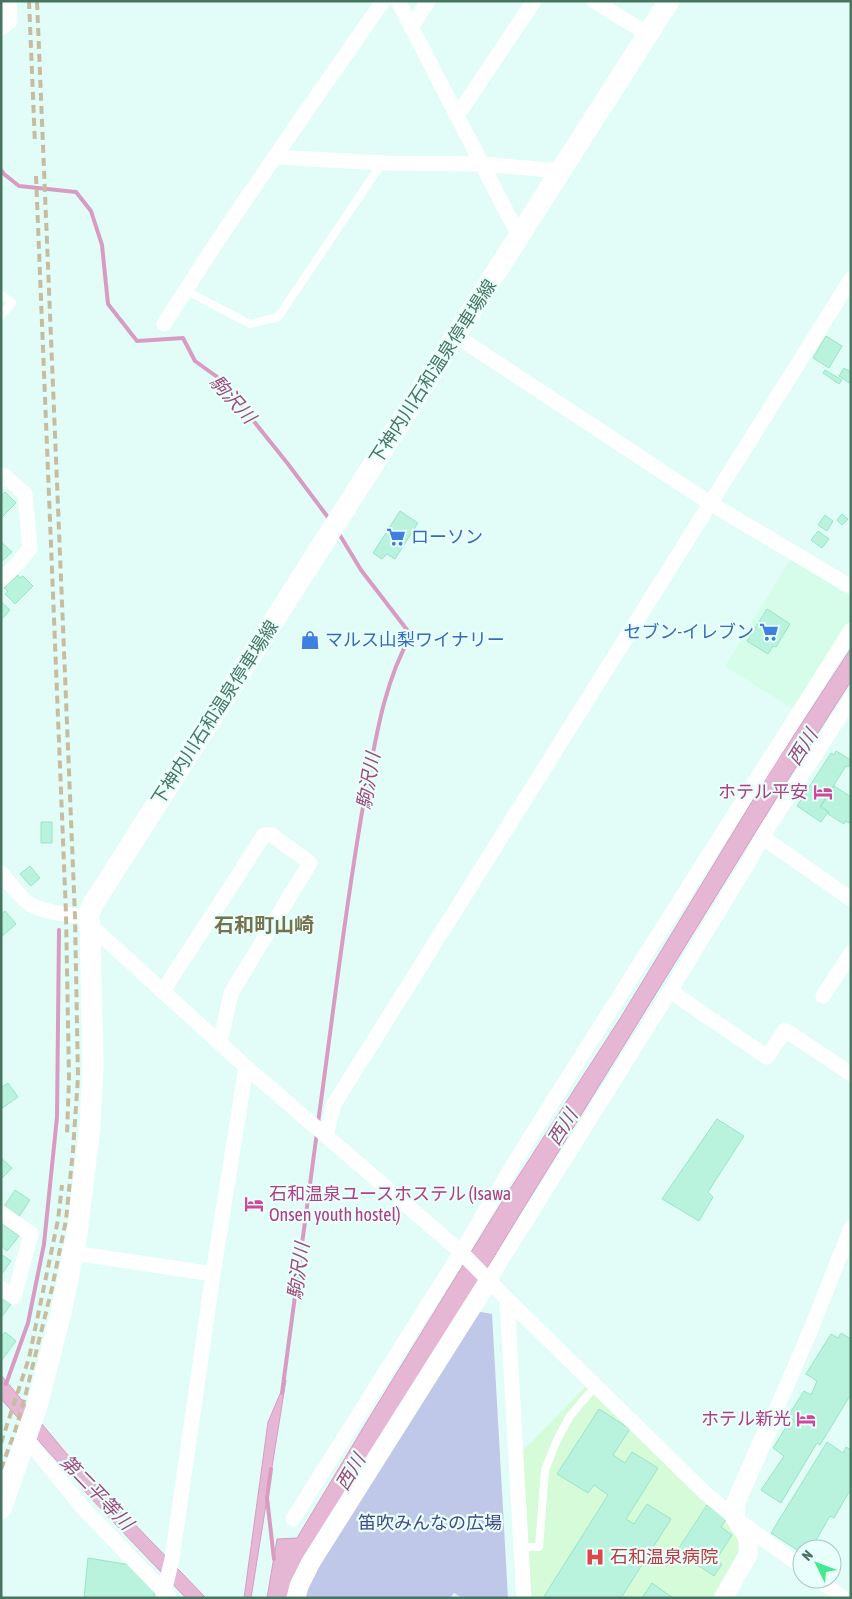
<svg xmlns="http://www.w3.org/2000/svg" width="852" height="1599" viewBox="0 0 852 1599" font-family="'Asap Condensed','Noto Sans JP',sans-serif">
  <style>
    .commercial { fill: #d5fdea }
    .medical { fill: #d5fbd9 }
    .green { fill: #c0c8ea }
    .water { fill: #e6b6d5; stroke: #d89cc2 }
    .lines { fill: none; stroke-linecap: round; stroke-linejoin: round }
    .stream { stroke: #d89cc2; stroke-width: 4 }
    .building { fill: #b9f2dd; stroke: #99e5c7 }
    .service { stroke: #fff; stroke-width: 8 }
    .minor { stroke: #fff; stroke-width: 15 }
    .tertiary { stroke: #fff; stroke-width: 19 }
    .secondary { stroke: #fff; stroke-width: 21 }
    .rail { stroke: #c6bda1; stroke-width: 4; stroke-dasharray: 8 5; stroke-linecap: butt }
    .labels { text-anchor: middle; stroke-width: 4.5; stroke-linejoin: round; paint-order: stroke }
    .street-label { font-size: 18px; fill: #487462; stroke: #e9fffb }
    .shop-label { font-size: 18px; fill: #366cbe; stroke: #e9fffb; text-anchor: start }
    .hotel-label { font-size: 18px; fill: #b23c85; stroke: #e9fffb; text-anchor: end }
    .park-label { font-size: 18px; fill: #454a86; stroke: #e9fffb }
    .health-label { font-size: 18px; fill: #be3a42; stroke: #e9fffb; text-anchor: start }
    .water-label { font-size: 19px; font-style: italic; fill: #9e4a7d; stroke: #e9fffb }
    .quarter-label { font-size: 20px; font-weight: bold; fill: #76724e; stroke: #e9fffb }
  </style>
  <rect width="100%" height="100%" fill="#e2fdf8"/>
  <path class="commercial" d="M791 558 851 597V626L796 711 725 666Z"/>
  <path class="medical" d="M591 1381 748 1538 723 1598H524L516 1458Z"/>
  <path class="green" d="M476 1311 492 1314 508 1598H462L454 1593 450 1598H305L310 1580Z"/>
  <path class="water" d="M851 648V681L784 786 512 1227 290 1598H267L277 1539 297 1538 369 1418 503 1200 621 1017 768 775Z
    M1 1375 67 1454 206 1598H186C123 1533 61 1467 1 1399Z
    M286 1380 251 1598H244L268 1422Z"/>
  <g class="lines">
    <path class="stream" d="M1 170 4 174 19 186 76 192 91 211 102 245 108 304 137 341 183 338 195 361 220 379 288 464 330 520
      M318 1123C333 1016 345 908 364 801 375 745 382 686 411 635L361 570 338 532
      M6 1384 28 1323 44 1244 57 1117 59 930
      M282 1393 317 1132
      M271 1469 267 1498 274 1559"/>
  </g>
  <path class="building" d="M826 336 842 346 829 368 813 358Z
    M844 368 851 372V384L839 376Z
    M825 370 842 380 839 384 823 373Z
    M5 492 16 503 1 518V495Z
    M400 511 418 523 395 559 387 554 382 559 373 553Z
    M842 514 848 519 842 525 837 520Z
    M825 515 833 521 827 531 818 525Z
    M818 531 829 539 822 548 811 540Z
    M1 542 12 552 1 562Z
    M18 575 20 578 23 576 33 586 15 604 5 594 8 591 4 588Z
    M1 602 10 610 1 620Z
    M767 609 790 624 776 647 773 646 768 654 747 641Z
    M836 751 851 760V763L848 767 846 766 820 807 828 812 821 822 797 806 831 753 834 755Z
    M834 786 851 797V824L846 821 844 824 828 814 829 812 821 806Z
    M41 822H52V843H41Z
    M30 866 40 878 31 886 20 874Z
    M5 911 16 924 1 937V915Z
    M8 1083 18 1097 1 1109V1088Z
    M717 1119 744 1136 708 1192 713 1197 699 1221 662 1199Z
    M1 1158 12 1168 1 1179Z
    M15 1190 30 1200 18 1218 3 1208Z
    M2 1224 19 1236 7 1251 1 1246Z
    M1 1254 11 1261 1 1275Z
    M1 1297 11 1304 1 1318Z
    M5 1332 16 1341 1 1361V1337Z
    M841 1333 851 1339V1394L820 1445 817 1443 781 1503 761 1490 784 1456 773 1448 786 1427 789 1429 794 1420 791 1419 790 1413 804 1391 811 1395 817 1381 806 1374 831 1334 838 1338Z
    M599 1409 630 1429 613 1455 625 1463 632 1452 658 1468 626 1519 634 1524 647 1504 671 1519 621 1598H543L608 1495 594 1485 588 1493 557 1474Z
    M827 1442 843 1453 846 1447 851 1450V1493L849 1492 834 1518 830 1516 811 1549H802V1553L771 1533Z
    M707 1505 727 1518 721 1527 732 1535 716 1560 722 1564 714 1576 677 1551Z
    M88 1558 131 1565 155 1588 154 1598H84Z
    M652 1583 673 1598H642Z"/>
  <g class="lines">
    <path class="service" d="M185 290 250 324 278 317 382 163
      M1 294 12 303 1 316
      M521 1547H539L545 1470 557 1440 570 1416 596 1385"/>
    <path class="minor" d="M398 1 519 236
      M594 1 648 34
      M1 28 10 21 9 1
      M411 28 428 1
      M457 116 534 1
      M275 157 383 163 483 164 561 171
      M164 324C233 214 309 108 383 1
      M456 336 710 503 851 587
      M1 480 5 476 25 494 30 548 19 562 1 580
      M762 837 851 899
      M1 873C9 882 18 895 27 902 40 912 72 916 88 916
      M90 925 246 1067 461 1252 507 1299 705 1493 735 1518 802 1567
      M163 991 264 835H272L310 863 231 993 220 1043
      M670 991 767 1057 785 1030 851 1074
      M823 996 851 953
      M326 1135 334 1104 851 279
      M1 1213 31 1234 14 1297 1 1288
      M73 1253 213 1274
      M489 1280 670 991 750 860 762 837 851 699
      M507 1299 524 1598
      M771 1422 811 1329 851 1228
      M26 1438 84 1509 169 1597
      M293 1519 461 1252 524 1147 851 630
      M818 1579 843 1598
      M163 1591 166 1584 172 1559 213 1274 246 1067"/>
    <path class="tertiary" d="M296 1598 299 1586 311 1562 489 1280
      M723 1598 748 1555V1538L735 1518 736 1502 771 1422"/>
    <path class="secondary" d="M1 1509 37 1406 61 1313 77 1234 90 1127 93 1065 90 925 88 916 93 904 669 1"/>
    <path class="rail" d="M29 1 35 144
      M36 176 66 914 69 1078 67 1135
      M1 1443 29 1358 58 1220 62 1185
      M1 1469 15 1431 25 1397 52 1288 66 1220 73 1150 78 1077 75 916 37 1"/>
  </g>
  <defs>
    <g id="supermarket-bare" transform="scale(1.5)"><path d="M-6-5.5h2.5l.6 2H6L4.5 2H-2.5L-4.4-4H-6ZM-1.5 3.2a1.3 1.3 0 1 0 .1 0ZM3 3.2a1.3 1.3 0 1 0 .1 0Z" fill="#3f7fe0" stroke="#e9fffb" stroke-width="2.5" paint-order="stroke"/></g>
    <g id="shop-bare" transform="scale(1.5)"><path d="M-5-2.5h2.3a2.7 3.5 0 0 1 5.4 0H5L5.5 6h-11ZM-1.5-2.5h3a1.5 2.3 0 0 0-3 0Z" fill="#3f7fe0" stroke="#e9fffb" stroke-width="2.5" paint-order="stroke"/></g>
    <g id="hotel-bare" transform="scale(1.5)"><path d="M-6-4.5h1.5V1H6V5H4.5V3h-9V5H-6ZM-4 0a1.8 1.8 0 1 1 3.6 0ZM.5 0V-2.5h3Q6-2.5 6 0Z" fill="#d1479c" stroke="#e9fffb" stroke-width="2.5" paint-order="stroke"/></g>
    <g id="hospital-bare" transform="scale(1.5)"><path d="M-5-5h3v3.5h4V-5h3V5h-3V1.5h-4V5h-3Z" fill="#e0444e" stroke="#e9fffb" stroke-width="2.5" paint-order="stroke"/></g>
  </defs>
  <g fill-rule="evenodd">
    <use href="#supermarket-bare" x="396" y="537"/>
    <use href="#supermarket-bare" x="769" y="632"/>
    <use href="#shop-bare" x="310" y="640"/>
    <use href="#hotel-bare" x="823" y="792"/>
    <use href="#hotel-bare" x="254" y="1204"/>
    <use href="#hotel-bare" x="806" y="1419"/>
    <use href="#hospital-bare" x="595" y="1557"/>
  </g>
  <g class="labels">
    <g class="street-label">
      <text transform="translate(433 372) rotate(-57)" y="6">下神内川石和温泉停車場線</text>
      <text transform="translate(215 713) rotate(-57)" y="6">下神内川石和温泉停車場線</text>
    </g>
    <g class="shop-label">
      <text x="411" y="543">ローソン</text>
      <text x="754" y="638" text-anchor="end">セブン-イレブン</text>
      <text x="325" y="646">マルス山梨ワイナリー</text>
    </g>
    <g class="hotel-label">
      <text x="808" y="798">ホテル平安</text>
      <text x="269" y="1200" text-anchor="start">石和温泉ユースホステル (Isawa<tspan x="269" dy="21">Onsen youth hostel)</tspan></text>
      <text x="791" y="1425">ホテル新光</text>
    </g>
    <g class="park-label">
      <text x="430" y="1529">笛吹みんなの広場</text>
    </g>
    <g class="health-label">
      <text x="610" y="1563">石和温泉病院</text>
    </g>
    <g class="water-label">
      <text transform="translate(233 399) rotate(48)" y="7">駒沢川</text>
      <text transform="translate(802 747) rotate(-58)" y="7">西川</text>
      <text transform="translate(368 781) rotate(-80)" y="7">駒沢川</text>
      <text transform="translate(562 1127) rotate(-58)" y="7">西川</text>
      <text transform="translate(298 1271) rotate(-82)" y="7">駒沢川</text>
      <text transform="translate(350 1472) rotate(-59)" y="7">西川</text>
      <text transform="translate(97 1492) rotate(46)" y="7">第二平等川</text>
    </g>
    <g class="quarter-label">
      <text x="264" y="932">石和町山崎</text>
    </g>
  </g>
  <rect width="852" height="1599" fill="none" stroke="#487462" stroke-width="5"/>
  <g transform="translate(817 1564) rotate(312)"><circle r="24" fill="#e9fffb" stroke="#a9c7be"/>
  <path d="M0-4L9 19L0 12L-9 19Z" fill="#44e98d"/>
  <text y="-8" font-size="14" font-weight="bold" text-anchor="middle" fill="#487462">N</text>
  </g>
</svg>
